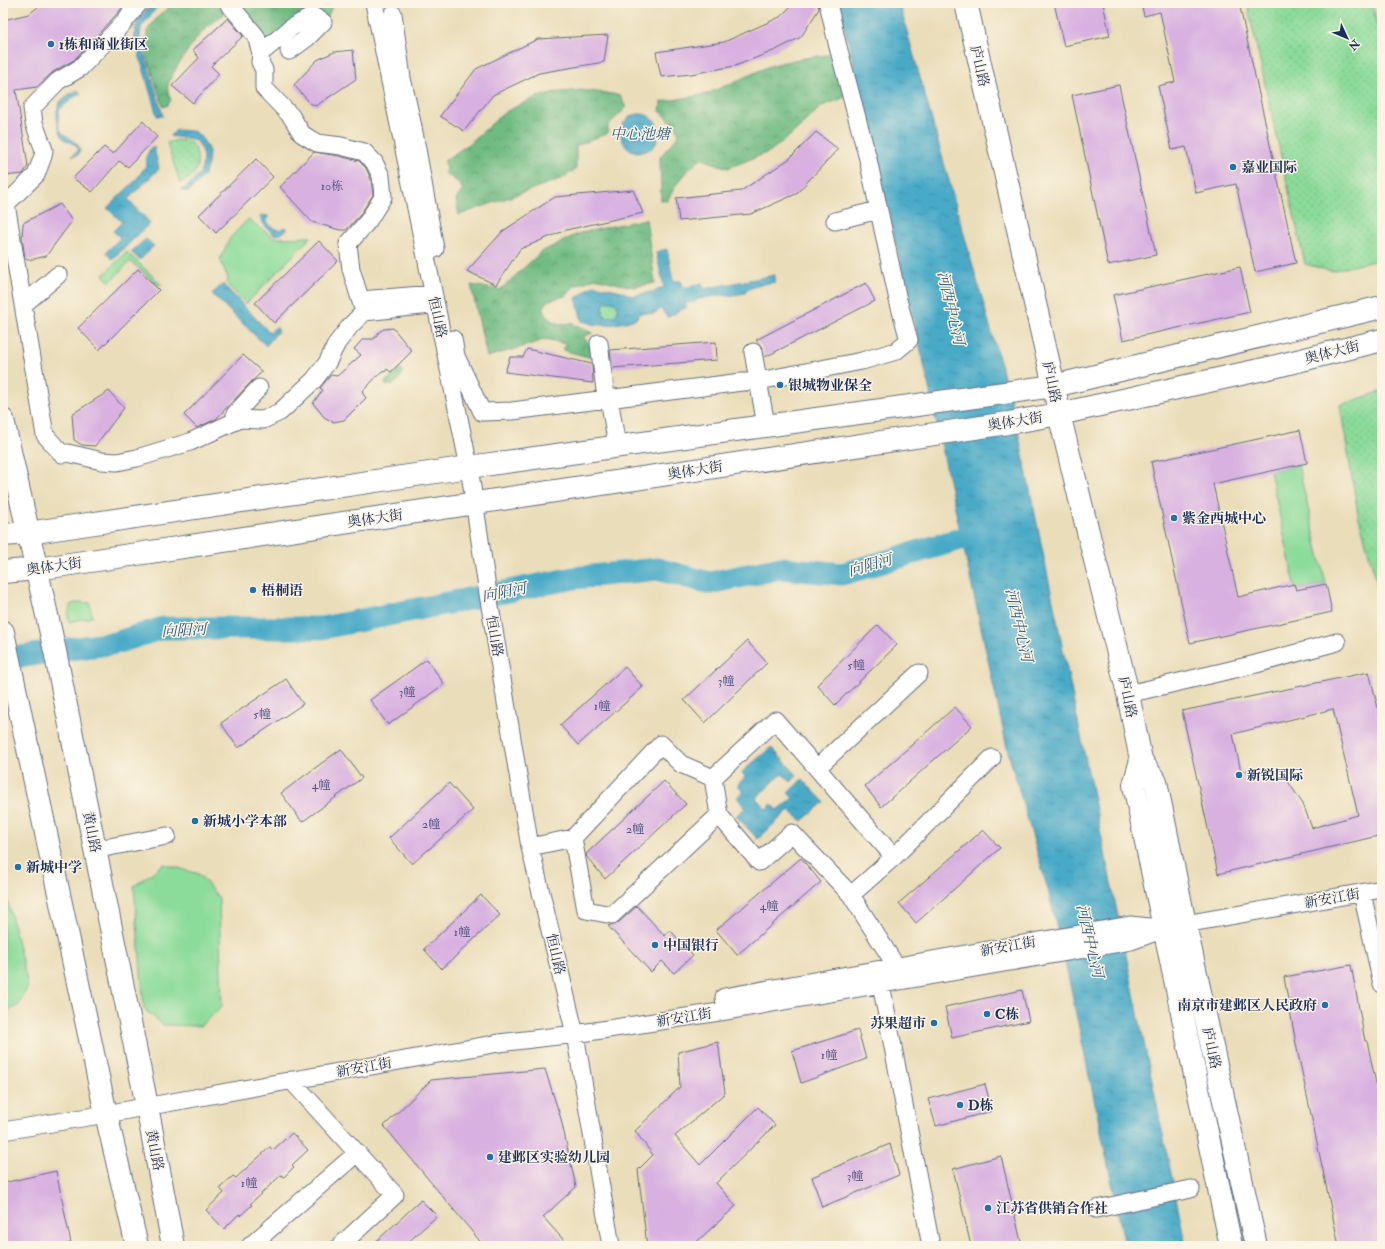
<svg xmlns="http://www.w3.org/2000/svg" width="1385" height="1249" viewBox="0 0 1385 1249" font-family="'IM FELL Double Pica','Noto Serif SC',serif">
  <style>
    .green { fill: #8bdb9a; stroke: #53857c }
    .forest { fill: url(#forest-crowns); stroke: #467570 }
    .park { fill: url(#park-dots); stroke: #53857c }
    .water { fill: url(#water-ripples); stroke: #326c92; fill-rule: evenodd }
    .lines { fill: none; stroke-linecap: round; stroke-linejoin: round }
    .river { stroke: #48aac7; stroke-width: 23 }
    .building { fill: #d8b1e1; fill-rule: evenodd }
    .minor-casing { stroke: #636c7e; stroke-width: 19 }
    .major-casing { stroke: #636c7e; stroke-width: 24 }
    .minor { stroke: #fff; stroke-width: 17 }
    .major { stroke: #fff; stroke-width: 22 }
    .poi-dot { fill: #1f6fb2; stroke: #fcf5e5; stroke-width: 1.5 }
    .labels { text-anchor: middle; stroke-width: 3; stroke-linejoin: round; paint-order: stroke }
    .number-label { font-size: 12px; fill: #4a507f }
    .poi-label { font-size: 14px; font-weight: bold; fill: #1b2f5e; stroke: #fcf5e5; text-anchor: start }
    .street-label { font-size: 14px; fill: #1b2f5e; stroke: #fcf5e5 }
    .water-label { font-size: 15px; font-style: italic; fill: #2b5a83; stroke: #fcf5e5 }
  </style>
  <defs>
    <pattern id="forest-crowns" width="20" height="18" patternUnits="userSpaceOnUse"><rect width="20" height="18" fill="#70bb82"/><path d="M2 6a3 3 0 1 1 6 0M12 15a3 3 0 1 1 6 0" fill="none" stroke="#5b986e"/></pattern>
    <pattern id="park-dots" width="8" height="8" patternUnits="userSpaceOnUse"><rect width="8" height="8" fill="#8bdb9a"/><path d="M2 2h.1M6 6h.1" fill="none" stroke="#77bc87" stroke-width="1.8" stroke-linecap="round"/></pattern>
    <pattern id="water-ripples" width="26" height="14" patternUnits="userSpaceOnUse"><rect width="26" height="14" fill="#48aac7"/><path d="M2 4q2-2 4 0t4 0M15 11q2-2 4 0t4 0" fill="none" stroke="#3b8ba5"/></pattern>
  </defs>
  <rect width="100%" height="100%" fill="#fcf5e5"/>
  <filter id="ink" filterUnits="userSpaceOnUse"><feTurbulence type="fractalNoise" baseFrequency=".025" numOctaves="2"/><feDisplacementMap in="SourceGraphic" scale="8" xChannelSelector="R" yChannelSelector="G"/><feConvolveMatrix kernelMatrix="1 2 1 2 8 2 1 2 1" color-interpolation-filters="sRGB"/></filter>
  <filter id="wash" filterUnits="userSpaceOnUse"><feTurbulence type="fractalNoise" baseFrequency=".012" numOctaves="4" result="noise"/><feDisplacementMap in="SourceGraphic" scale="16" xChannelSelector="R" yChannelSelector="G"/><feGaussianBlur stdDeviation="0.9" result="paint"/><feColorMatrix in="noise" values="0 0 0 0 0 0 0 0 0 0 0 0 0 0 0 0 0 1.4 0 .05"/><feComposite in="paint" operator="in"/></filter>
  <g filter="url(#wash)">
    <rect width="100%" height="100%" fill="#eaddb9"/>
    <path class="green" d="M248 219 274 238 311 237 246 304 227 284 228 278 220 259 230 238Z
      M127 252 162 285 160 287 130 261 110 282 103 275Z
      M602 309a8 8 0 1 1 16 0a8 8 0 1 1-16 0Z
      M1298 465 1326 584 1296 590 1270 471Z
      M81 602 90 603 92 617 69 622 68 614 71 604Z
      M164 864 199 874 219 898 222 1007 200 1026 163 1025 144 1009 134 886Z
      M3 881 28 986 19 1005 3 1014Z"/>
    <path class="forest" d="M176 3C191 3 213 0 225 11L224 14C219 18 213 21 209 25 197 35 173 70 168 85 167 90 169 95 171 100L168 105 163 107 147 57V31L160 14Z
      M232 3H331L333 5 325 22 311 14 263 48Z
      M832 54 846 97 822 106 791 135 769 152 728 168 702 159C684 170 677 183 667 201L661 200 660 157 679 135 676 126 660 111 661 102 707 94 772 65 798 59Z
      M581 90 620 95 626 108 608 125V133L576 146V169L563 178 459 215 456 199 463 190 458 182 446 174 445 160 469 144 505 112 534 98 551 93Z
      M646 219 655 283 633 287 595 278 575 286 565 296 547 301 543 310 549 319 559 324 571 323 592 333 583 337 596 351V359L563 350 565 344 546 339 529 345 487 357 471 285 500 290 541 252 580 233Z
      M399 369 403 371C400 379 396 387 386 385L385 382 396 373Z"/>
    <path class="park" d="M1247 3H1372L1382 47V259L1331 271 1305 264Z
      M177 140C181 141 186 140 189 142 199 148 200 167 193 175 190 179 185 181 180 183L167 143Z
      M1382 391V602L1358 514 1340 405Z"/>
    <path class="water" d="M154 3H163L159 5 141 27 140 39 163 116H157L135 40C133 23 142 13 154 3Z
      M839 3H899L1014 412 1186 1246H1125L1067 971 1048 890 1007 748 923 360Z
      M78 90 81 94 74 97 59 110C59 115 58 123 59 127 62 137 77 138 80 150L78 155 72 156 78 151V148C77 147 76 145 74 144 70 141 66 142 63 138 57 128 53 109 62 100 66 95 72 93 78 90Z
      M621 133a19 19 0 1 1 38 0a19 19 0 1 1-38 0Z
      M176 130 192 131 197 133 203 140 209 151 208 164 204 176 188 192 181 190C187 186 197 178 201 171 204 163 204 144 194 140 188 137 177 138 170 136Z
      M151 147H154L159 169 128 199 150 223 112 260 106 252 120 238 113 231 122 222 107 208 136 180 147 164 146 157Z
      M262 215 268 216 267 222C272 227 278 233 284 227L288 229 281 234 274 235 265 226 261 220 260 216Z
      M146 239 154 246 140 260 131 252Z
      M667 249 673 281H681L683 288 702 283 704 289 775 275V282L759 285 749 289 745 293 729 296 722 295 698 299 695 302 686 303V308C676 310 676 315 667 317L661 309 653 314 647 313H640L636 319C615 325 602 328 582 321L576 298 594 285 622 291 632 296 656 291 664 287 656 252ZM606 302H614C619 306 619 311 615 316L607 317 603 314V306Z
      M223 284 267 330 270 332 276 327 279 330 266 346 212 294Z
      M771 747 797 775 791 782 782 774 756 798 766 809 772 804 778 810 793 798 788 793 802 779 824 802 802 821 789 810 758 839 736 816 745 808 737 797 743 793 738 784 745 777 742 772Z"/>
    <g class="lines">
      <path class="river" d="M3 660 55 651 115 643 163 628H322L574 578 657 569 710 583 781 568 842 574 991 530"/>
    </g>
    <g id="blocks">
      <path class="building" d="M43 3H126L116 15 74 60 53 72 37 87 16 90 28 166 23 174 3 176V20L29 14Z
        M794 3H818L819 9 801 37 776 50 735 66 691 74 661 77 656 52 724 42 780 17Z
        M1054 3H1103L1110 36 1064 46Z
        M1141 3H1239L1296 263 1255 272 1236 184 1196 193 1186 147 1172 150 1158 86 1175 82 1160 12 1144 16Z
        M228 18 243 36 211 66 219 74 193 103 172 86 199 58 193 50Z
        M608 35 604 62 539 73 493 95 464 131 440 116 476 69 538 39Z
        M353 50 356 79 316 106 310 103 294 85 317 60 334 52Z
        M1119 85 1156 255 1108 265 1072 95Z
        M143 121 157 137 128 167 119 161 92 192 73 178 104 147 113 154Z
        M816 132 838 149 796 194 751 214 679 221 676 198 741 191 789 159Z
        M314 152 339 156 359 161 366 168 371 179 373 195 360 215 346 230H340L312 222 280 187Z
        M256 159 273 177 216 233 199 215Z
        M633 190 643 213 566 230 520 249 496 285 467 271 503 231 555 197Z
        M60 204 72 221 46 256 30 260 25 258 22 238 23 223Z
        M319 241 338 261 274 323 255 303Z
        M1240 267 1250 312 1123 340 1113 295Z
        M138 269 159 290 99 350 78 328Z
        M866 283 875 301 765 357 761 346 756 340Z
        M393 328 412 351 391 372 387 369 385 372 382 371 362 392 366 398 344 420 333 422 324 417 313 403 323 390 320 388 331 375 337 376 361 355 354 349 363 339H374L379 332 384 329Z
        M716 342 717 360 612 368 610 350Z
        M527 349 592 364 593 383 505 372 510 357H523Z
        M243 355 262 372 252 381 216 419 197 428 184 415Z
        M109 391 124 408 95 446 82 445 74 440 72 414Z
        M1300 430 1307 463 1213 484 1238 597 1294 584 1296 590 1326 584 1332 612 1190 643 1151 462Z
        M878 625 897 645 835 705 817 685Z
        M747 641 767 663 705 723 684 700Z
        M427 659 444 684 388 725 370 700Z
        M625 667 643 687 578 745 560 725Z
        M1369 672 1382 724V835L1218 874 1182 711ZM1333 709 1358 815 1312 828 1303 804 1285 777 1273 770 1256 769 1241 772 1233 734Z
        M286 679 303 704 238 748 221 723Z
        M955 707 972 726 881 807 865 786Z
        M341 749 362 778 302 822 281 793Z
        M664 781 686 804 605 879 587 857 586 854Z
        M449 783 473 810 412 864 389 838Z
        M983 830 1000 848 916 923 899 903Z
        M801 858 821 882 737 955 716 930Z
        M481 895 500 915 442 969 424 949Z
        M637 906 665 936 670 930 693 955 674 973 662 961 651 972 608 926 619 922Z
        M1351 965 1365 1041H1367L1382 1112V1246H1339L1296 1044 1284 977Z
        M1022 990 1029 1021 952 1038 945 1007Z
        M858 1030 866 1059 801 1083 792 1051Z
        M718 1042 725 1093 675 1136 700 1165 758 1107 775 1125 716 1183 736 1206 692 1246H647L638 1170 653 1155 635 1131 680 1087 678 1052Z
        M545 1069 561 1119 576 1187 543 1217 569 1246H484L384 1126 431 1080Z
        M985 1084 992 1111 936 1126 928 1099Z
        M292 1133 308 1150 292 1165 294 1167 284 1177 281 1175 250 1204 252 1205 240 1216 239 1214 224 1229 206 1210 224 1193 220 1188 233 1176 236 1178 270 1147 273 1150Z
        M890 1144 899 1175 822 1207 812 1177Z
        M1001 1156 1022 1246H971L953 1169Z
        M56 1171 71 1243 60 1246H3V1183Z
        M421 1200 437 1216 404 1246H371Z"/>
    </g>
  </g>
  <g filter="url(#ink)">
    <use href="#blocks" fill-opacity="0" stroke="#636c7e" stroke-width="1"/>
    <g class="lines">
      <g class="minor-casing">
        <path id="minor" d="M139 3 124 22 80 68 58 81 32 108 34 123 44 150 43 156 36 175 6 204 45 435 62 454 68 453 102 461 117 462 137 458 190 442 240 419
          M228 3 256 36 261 53 292 27 313 16 323 22 307 38 289 51
          M374 3 469 467 488 594 530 847 575 1034 611 1246
          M393 14 402 78 413 127 435 249
          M835 221 878 210
          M361 300 433 294
          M23 305 58 275
          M364 312 431 305
          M453 339 456 356 482 412 512 411 742 382 759 381 862 361 896 351 909 340 898 300 868 159 837 43 828 3
          M599 343 606 398
          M753 352 766 425
          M259 388 235 414 240 419 263 420 280 412 314 380 327 363 337 343 351 325 364 312 351 269 348 244 368 221 383 197 381 176 374 162 364 152 341 146 317 143 302 134 291 116 264 88V70L260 62 261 53
          M609 398 617 446
          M1128 694 1256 664 1337 642
          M817 768 919 673
          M713 778 719 815
          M573 838 586 910 612 915 719 815 759 862 792 833 851 895
          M530 847 573 838 661 744 681 764 713 778 775 720 894 857 851 895 896 966
          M95 848 109 847 167 836
          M894 857 992 758
          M1362 893 1382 984
          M881 984 931 1246
          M726 1011 724 997 1130 925 1159 928
          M291 1080 395 1195 340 1246
          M3 1131 106 1114 499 1043 575 1034 726 1011 1131 941 1164 929 1185 924 1382 889
          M1096 1209 1191 1189
          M250 1246 357 1153"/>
      </g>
      <g class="major-casing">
        <path id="major" d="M966 3 1054 386 1059 414 1128 694 1141 760 1156 782 1185 924 1256 1246
          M3 420 55 651 147 1106 173 1246
          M3 535 28 533 469 467 1054 386 1382 307
          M3 572 37 569 1008 423 1059 414 1273 367 1382 340
          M3 632 106 1114 137 1246
          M1141 760 1134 785 1231 1246"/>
      </g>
      <use href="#minor" class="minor"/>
      <use href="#major" class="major"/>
    </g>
  </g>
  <g class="poi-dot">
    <circle cx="51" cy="44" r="4"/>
    <circle cx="1233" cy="167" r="4"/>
    <circle cx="780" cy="385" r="4"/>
    <circle cx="1174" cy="518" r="4"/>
    <circle cx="253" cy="590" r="4"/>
    <circle cx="1239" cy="775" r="4"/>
    <circle cx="195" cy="821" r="4"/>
    <circle cx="18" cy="867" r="4"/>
    <circle cx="655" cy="945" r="4"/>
    <circle cx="1325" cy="1005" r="4"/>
    <circle cx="987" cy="1014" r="4"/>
    <circle cx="934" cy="1023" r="4"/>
    <circle cx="960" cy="1105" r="4"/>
    <circle cx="490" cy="1157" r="4"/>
    <circle cx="988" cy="1208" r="4"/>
  </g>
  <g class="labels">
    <g class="number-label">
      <text x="332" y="190">10栋</text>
      <text x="856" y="669">5幢</text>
      <text x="726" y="685">3幢</text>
      <text x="407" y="696">3幢</text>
      <text x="602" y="710">1幢</text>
      <text x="262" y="718">5幢</text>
      <text x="321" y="789">4幢</text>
      <text x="431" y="828">2幢</text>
      <text x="635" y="833">2幢</text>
      <text x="769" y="910">4幢</text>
      <text x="462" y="936">1幢</text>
      <text x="829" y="1059">1幢</text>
      <text x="855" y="1180">3幢</text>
      <text x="249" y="1187">1幢</text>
    </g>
    <g class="poi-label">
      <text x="59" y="49">1栋和商业街区</text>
      <text x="1241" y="172">嘉业国际</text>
      <text x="788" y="390">银城物业保全</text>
      <text x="1182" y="523">紫金西城中心</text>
      <text x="261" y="595">梧桐语</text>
      <text x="1247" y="780">新锐国际</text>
      <text x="203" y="826">新城小学本部</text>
      <text x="26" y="872">新城中学</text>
      <text x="663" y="950">中国银行</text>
      <text x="1317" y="1010" text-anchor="end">南京市建邺区人民政府</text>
      <text x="995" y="1019">C栋</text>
      <text x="926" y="1028" text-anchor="end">苏果超市</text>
      <text x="968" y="1110">D栋</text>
      <text x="498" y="1162">建邺区实验幼儿园</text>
      <text x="996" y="1213">江苏省供销合作社</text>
    </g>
    <g class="street-label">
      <text transform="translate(980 66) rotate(77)" y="5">庐山路</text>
      <text transform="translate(438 317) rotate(78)" y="5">恒山路</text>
      <text transform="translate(1332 352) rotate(-14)" y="5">奥体大街</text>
      <text transform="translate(1052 382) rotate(78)" y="5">庐山路</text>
      <text transform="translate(1015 421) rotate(-9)" y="5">奥体大街</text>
      <text transform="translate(695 470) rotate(-9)" y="5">奥体大街</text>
      <text transform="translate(375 518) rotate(-8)" y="5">奥体大街</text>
      <text transform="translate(54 566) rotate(-8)" y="5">奥体大街</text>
      <text transform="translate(495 636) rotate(80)" y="5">恒山路</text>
      <text transform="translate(1128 697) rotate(78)" y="5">庐山路</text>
      <text transform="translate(92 832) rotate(79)" y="5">黄山路</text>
      <text transform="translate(1332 898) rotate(-10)" y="5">新安江街</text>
      <text transform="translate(1008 946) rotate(-10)" y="5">新安江街</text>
      <text transform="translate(556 954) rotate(77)" y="5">恒山路</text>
      <text transform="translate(684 1017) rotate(-9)" y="5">新安江街</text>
      <text transform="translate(1212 1048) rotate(78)" y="5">庐山路</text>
      <text transform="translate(364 1067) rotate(-10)" y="5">新安江街</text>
      <text transform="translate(155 1150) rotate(79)" y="5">黄山路</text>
    </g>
    <g class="water-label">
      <text x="640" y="139">中心池塘</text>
      <text transform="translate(951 308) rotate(77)" y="5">河西中心河</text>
      <text transform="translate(870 565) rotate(-16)" y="5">向阳河</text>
      <text transform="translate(504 592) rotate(-11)" y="5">向阳河</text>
      <text transform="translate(1019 625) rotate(77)" y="5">河西中心河</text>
      <text transform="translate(184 630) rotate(-3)" y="5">向阳河</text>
      <text transform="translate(1090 941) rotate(77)" y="5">河西中心河</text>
    </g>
  </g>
  <rect width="1385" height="1249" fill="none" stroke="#fcf5e5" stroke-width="16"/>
  <g transform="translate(1347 38) rotate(134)" stroke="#fcf5e5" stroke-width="3" paint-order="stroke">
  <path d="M0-3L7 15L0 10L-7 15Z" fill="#1b2f5e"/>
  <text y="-6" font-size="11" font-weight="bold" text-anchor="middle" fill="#1b2f5e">N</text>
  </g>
</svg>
